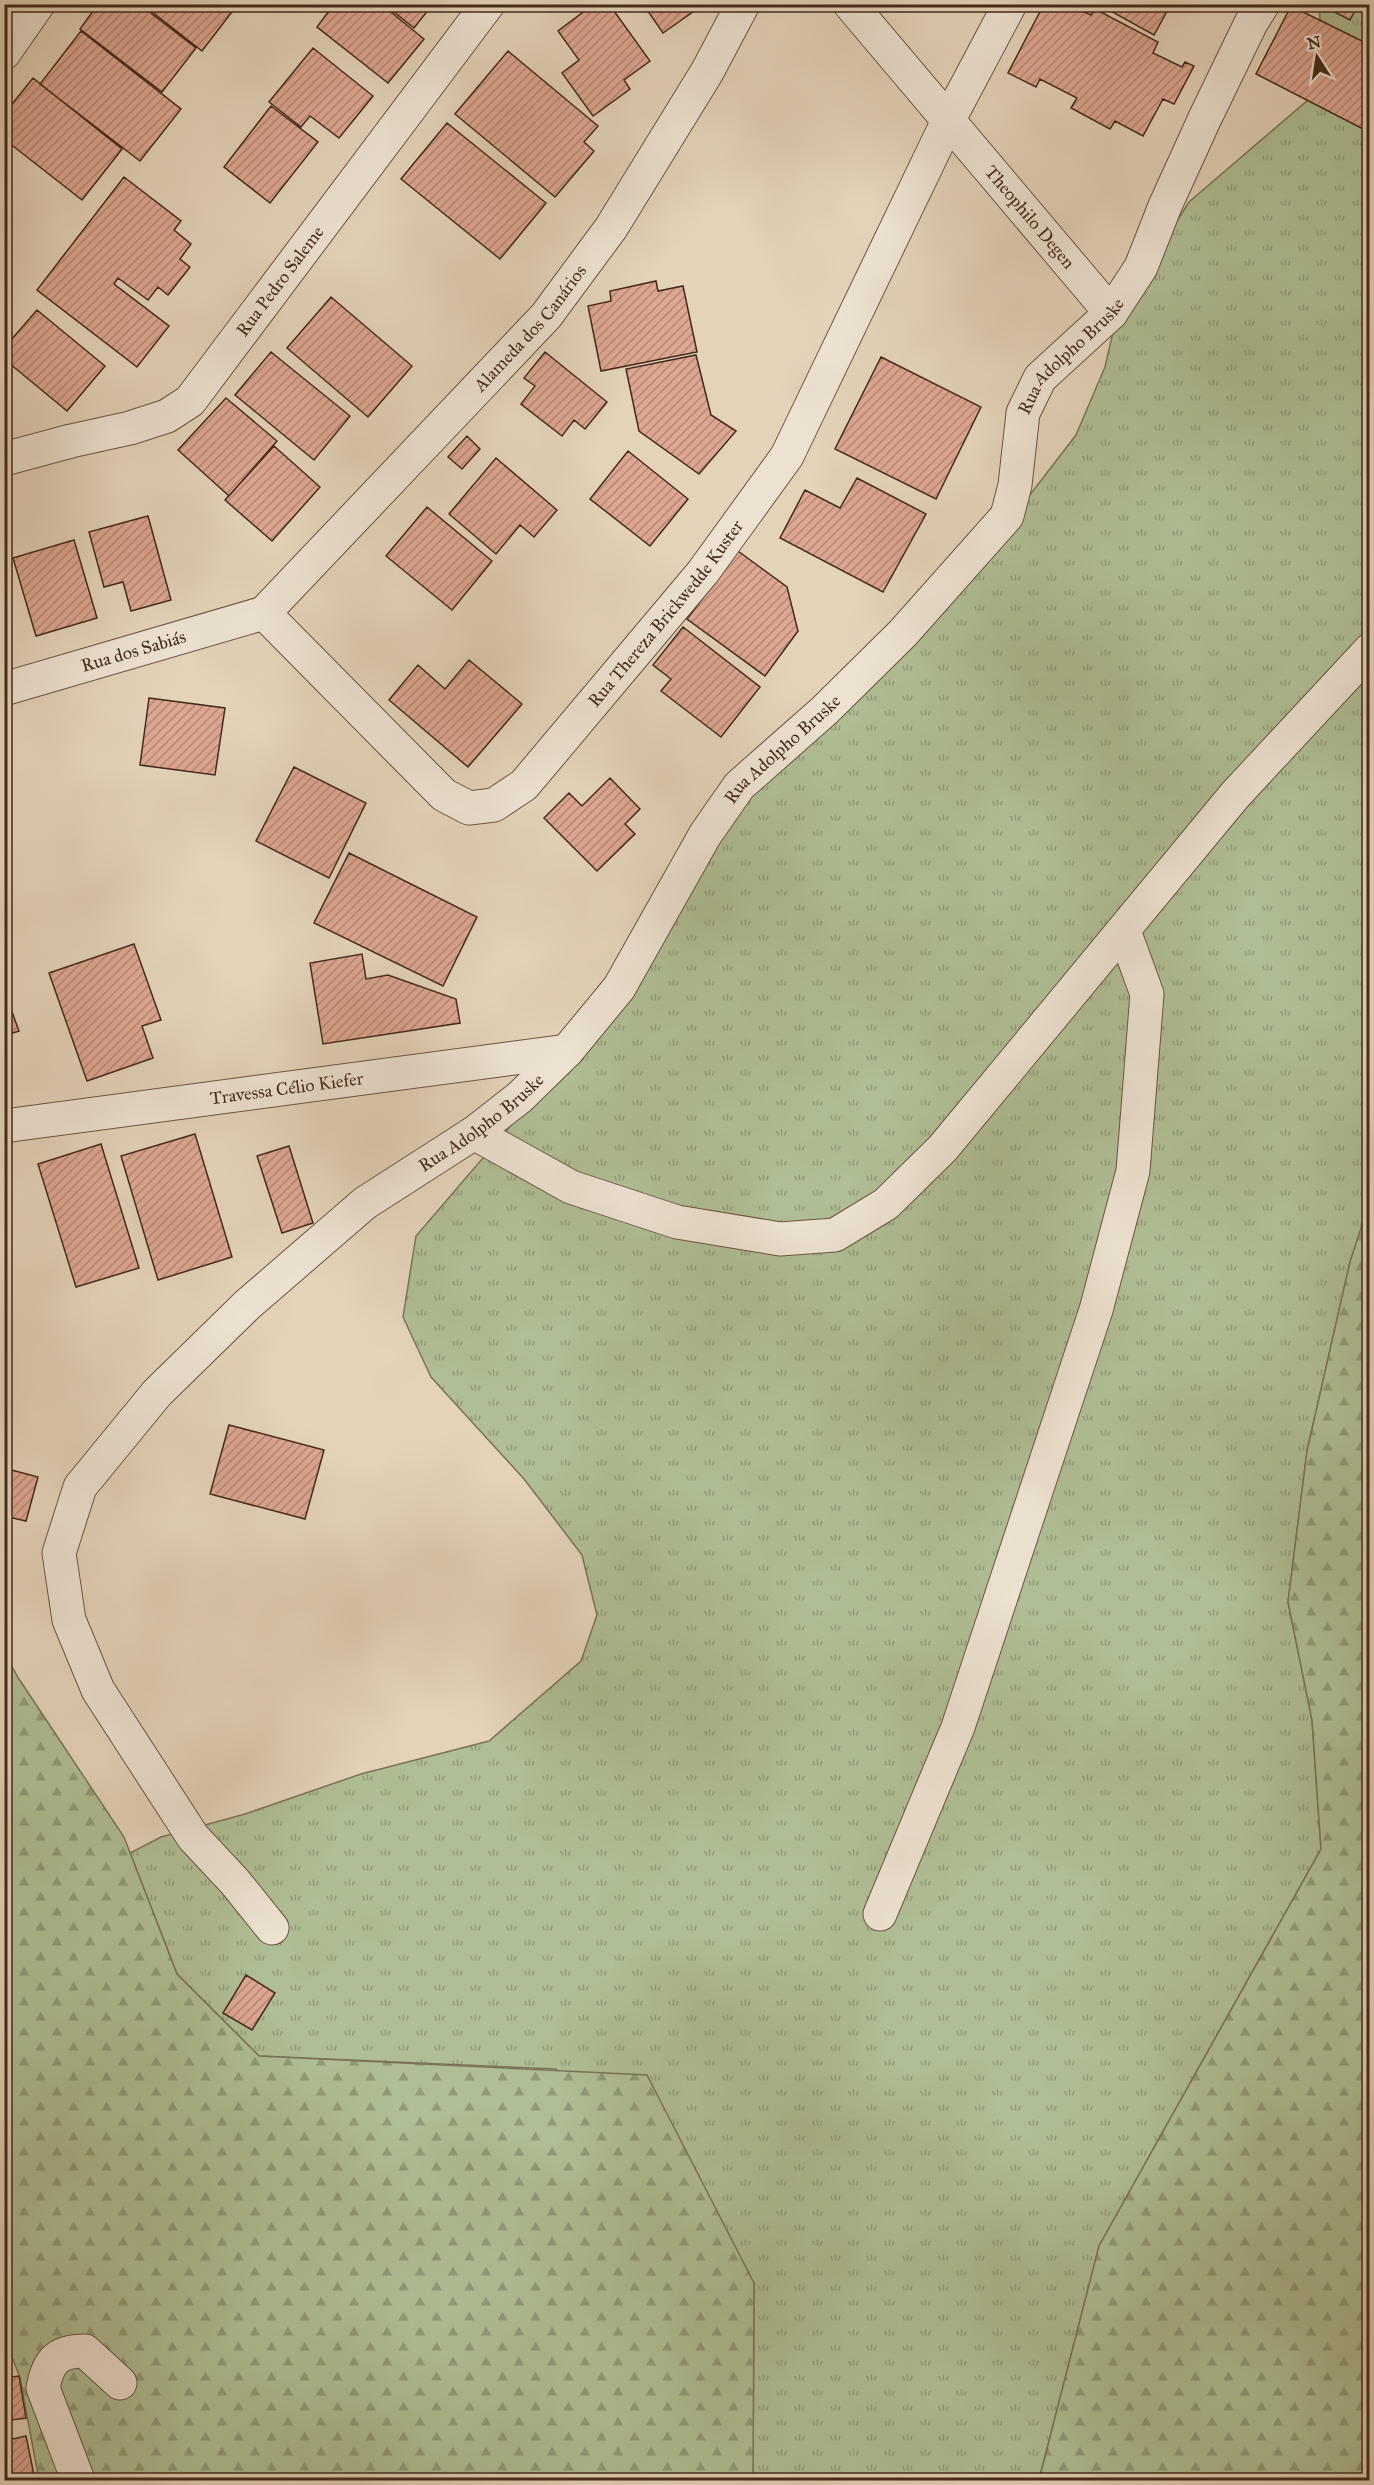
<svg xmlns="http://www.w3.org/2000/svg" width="1374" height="2485" viewBox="0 0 1374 2485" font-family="'IM FELL Great Primer',serif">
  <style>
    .grass { fill: url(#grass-tufts); stroke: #7a7457; stroke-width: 1.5 }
    .forest { fill: url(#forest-firs); stroke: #7a7457; stroke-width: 1.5 }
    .building { fill: url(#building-hatch); stroke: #442a1a; stroke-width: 1.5 }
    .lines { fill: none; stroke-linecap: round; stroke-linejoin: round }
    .street-casing { stroke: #6c5442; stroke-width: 35 }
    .street { stroke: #ede2d2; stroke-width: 33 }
    .labels { text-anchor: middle; stroke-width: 4.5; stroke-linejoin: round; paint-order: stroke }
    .street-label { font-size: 18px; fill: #442a1a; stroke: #ede2d2 }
  </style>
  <defs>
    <pattern id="grass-tufts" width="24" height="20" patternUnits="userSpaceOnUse" patternTransform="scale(1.5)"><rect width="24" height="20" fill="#afbe94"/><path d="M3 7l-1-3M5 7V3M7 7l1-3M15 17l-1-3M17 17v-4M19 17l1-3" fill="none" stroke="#909b78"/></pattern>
    <pattern id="forest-firs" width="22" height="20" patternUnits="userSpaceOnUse" patternTransform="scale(1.5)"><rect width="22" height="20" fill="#afbe94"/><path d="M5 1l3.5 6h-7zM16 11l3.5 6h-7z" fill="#909b78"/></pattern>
    <pattern id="building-hatch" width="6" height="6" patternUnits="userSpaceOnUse" patternTransform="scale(1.5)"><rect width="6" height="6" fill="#dda691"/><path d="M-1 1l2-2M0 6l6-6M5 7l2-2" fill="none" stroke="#b58776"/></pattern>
  </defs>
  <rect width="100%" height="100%" fill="#e4d3b9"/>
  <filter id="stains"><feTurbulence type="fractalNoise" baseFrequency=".00333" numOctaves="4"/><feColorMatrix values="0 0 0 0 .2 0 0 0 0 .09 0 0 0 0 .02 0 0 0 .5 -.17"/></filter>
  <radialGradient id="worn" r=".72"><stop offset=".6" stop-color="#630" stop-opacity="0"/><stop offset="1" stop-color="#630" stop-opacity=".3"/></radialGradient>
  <path class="grass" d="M1319 5H1369L1370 1203 1350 1262 1307 1451 1288 1602 1312 1720 1321 1849 1099 2246 1039 2480H753L754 2283 556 2069 259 2056 177 1974 130 1853 161 1837 245 1814 361 1774 489 1741 581 1661 597 1615 582 1555 524 1479 431 1377 403 1317 416 1236 596 1026 654 906 815 716 1029 496 1076 435 1105 367 1117 315 1189 202 1309 99 1322 51Z"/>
  <path class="forest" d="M1369 1203V2480H1039L1099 2246 1321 1849 1312 1720 1288 1602 1307 1451 1350 1262Z
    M4 1653 19 1679 124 1837 177 1974 259 2056 647 2075 754 2283 753 2480H39L20 2378 13 2359 4 2351Z"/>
  <path class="building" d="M98 4H139L196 48 162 92 80 29Z
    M142 4H238L202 51Z
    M334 4H381L424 39 388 83 317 27Z
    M384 4H433L414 28Z
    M594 4H609L650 61 624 80 630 89 593 116 562 73 579 60 558 31Z
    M643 4H693L697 9 663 33Z
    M1044 4H1080L1078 9 1091 15 1095 9 1158 42 1153 53 1182 67 1185 62 1194 66 1174 104 1163 99 1143 136 1115 121 1110 129 1071 108 1077 98 1040 79 1036 87 1008 73Z
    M1098 4H1171L1154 35Z
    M1327 4H1370V16L1356 9 1350 20 1325 7Z
    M1291 6 1370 45V127L1367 131 1256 74Z
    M81 31 181 109 140 161 40 84Z
    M313 48 373 96 339 138 310 116 301 127 269 102Z
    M508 51 598 126 584 142 594 151 555 197 455 114Z
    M33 78 122 149 82 200 4 139V114Z
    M271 106 318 142 270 203 224 167Z
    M447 123 546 203 500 259 401 179Z
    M124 177 181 221 174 230 191 244 180 259 190 267 168 295 158 287 148 300 118 278 114 284 169 326 137 367 37 290Z
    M656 281 658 291 683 286 697 352 601 371 588 306 611 301 610 291Z
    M331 297 412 366 368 417 287 348Z
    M37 310 105 366 67 411 4 359V348Z
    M271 352 350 416 314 460 235 395Z
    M545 352 607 402 585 429 574 420 562 436 521 404 535 386 524 378Z
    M696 355 711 415 736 431 699 474 639 431 626 369Z
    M881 357 981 407 936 499 835 449Z
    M226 398 277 441 229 496 178 450Z
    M467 436 480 449 462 469 448 457Z
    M274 446 320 487 272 541 225 500Z
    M628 451 688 499 650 546 590 499Z
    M496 458 557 510 534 537 520 525 496 554 449 514Z
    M857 478 926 514 883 592 780 538 805 490 840 508Z
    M427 507 492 561 452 610 386 556Z
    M148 516 171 600 131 611 123 582 104 587 89 532Z
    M74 540 97 618 36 636 13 558Z
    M738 551 787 587 798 631 765 676 687 619Z
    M683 627 760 687 721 737 661 691 671 679 653 665Z
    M469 660 522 704 468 767 389 700 418 665 445 689Z
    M149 698 225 708 215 775 140 765Z
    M294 767 366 803 329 878 256 841Z
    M610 778 640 809 625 824 635 834 597 871 544 818 569 793 582 806Z
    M349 853 477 917 443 986 314 923Z
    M134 944 161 1020 142 1026 153 1058 87 1081 49 973Z
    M362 954 366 979 388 975 456 999 460 1023 323 1044 310 963Z
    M4 990 19 1031 4 1036Z
    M195 1134 232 1257 158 1280 121 1156Z
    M101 1144 139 1268 76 1287 38 1164Z
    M289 1146 313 1223 282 1233 257 1156Z
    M229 1425 324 1450 305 1519 210 1494Z
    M4 1468 38 1477 26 1521 4 1516Z
    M246 1975 275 1993 252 2030 223 2013Z
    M19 2376 26 2418 4 2421V2378Z
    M26 2436 34 2475 4 2480V2441Z"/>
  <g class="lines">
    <g class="street-casing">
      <g id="street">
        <path id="s1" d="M850 4 1111 313"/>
        <path d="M4 53 38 4"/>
        <path id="s2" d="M4 459 71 441 130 428 167 416 190 401 488 4"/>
        <path id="s3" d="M264 613 444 795 469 808 494 805 524 785 703 572 787 456 948 121 1010 4"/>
        <path id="s4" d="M264 613 546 316 611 228 707 72 743 4"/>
        <path id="s5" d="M4 689 264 613"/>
        <path id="s6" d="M4 1126 567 1051"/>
        <path d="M474 1133 571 1187 677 1222 780 1239 835 1235 886 1204 943 1148 1235 795 1370 650"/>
        <path d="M880 1914 958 1727 1096 1310 1133 1171 1147 994 1124 931"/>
        <path id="s7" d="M272 1928 235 1882 193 1837 98 1690 69 1620 59 1553 80 1487 157 1393 247 1305 365 1203 474 1133 520 1097 567 1051 619 988 705 835 739 786 825 710 903 633 1007 516 1015 485 1023 413 1040 378 1111 313 1141 267 1165 206 1205 118 1251 23 1263 4"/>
        <path d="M78 2480 43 2388C48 2361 57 2351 85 2351L120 2383"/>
      </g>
    </g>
    <use href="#street" class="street"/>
  </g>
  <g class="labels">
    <g class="street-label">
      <text dy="6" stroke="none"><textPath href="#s1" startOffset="279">Theophilo Degen</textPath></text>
      <text dy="6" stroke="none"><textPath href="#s2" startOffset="346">Rua Pedro Saleme</textPath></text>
      <text dy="6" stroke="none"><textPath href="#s4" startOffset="390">Alameda dos Canários</textPath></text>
      <text dy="6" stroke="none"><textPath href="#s7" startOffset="2043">Rua Adolpho Bruske</textPath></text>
      <text dy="6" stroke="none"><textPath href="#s3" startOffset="568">Rua Thereza Brickwedde Kuster</textPath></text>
      <text dy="6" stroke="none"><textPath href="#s5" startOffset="135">Rua dos Sabiás</textPath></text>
      <text dy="6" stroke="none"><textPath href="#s7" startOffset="1539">Rua Adolpho Bruske</textPath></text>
      <text dy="6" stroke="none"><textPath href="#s6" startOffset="285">Travessa Célio Kiefer</textPath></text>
      <text dy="6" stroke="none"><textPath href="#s7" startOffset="1053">Rua Adolpho Bruske</textPath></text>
    </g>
  </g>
  <rect width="1374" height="2485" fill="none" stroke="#e4d3b9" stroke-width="24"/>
  <rect x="6" y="6" width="1362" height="2473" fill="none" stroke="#442a1a" stroke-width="3"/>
  <rect x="12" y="12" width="1350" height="2461" fill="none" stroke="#442a1a" stroke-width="1.5"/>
  <g transform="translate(1317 57) rotate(348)" stroke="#ede2d2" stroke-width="4.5" paint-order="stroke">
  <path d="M0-4.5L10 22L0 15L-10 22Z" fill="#442a1a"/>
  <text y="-9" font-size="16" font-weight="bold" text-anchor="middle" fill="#442a1a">N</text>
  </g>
  <rect width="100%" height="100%" filter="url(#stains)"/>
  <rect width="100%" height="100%" fill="url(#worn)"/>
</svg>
